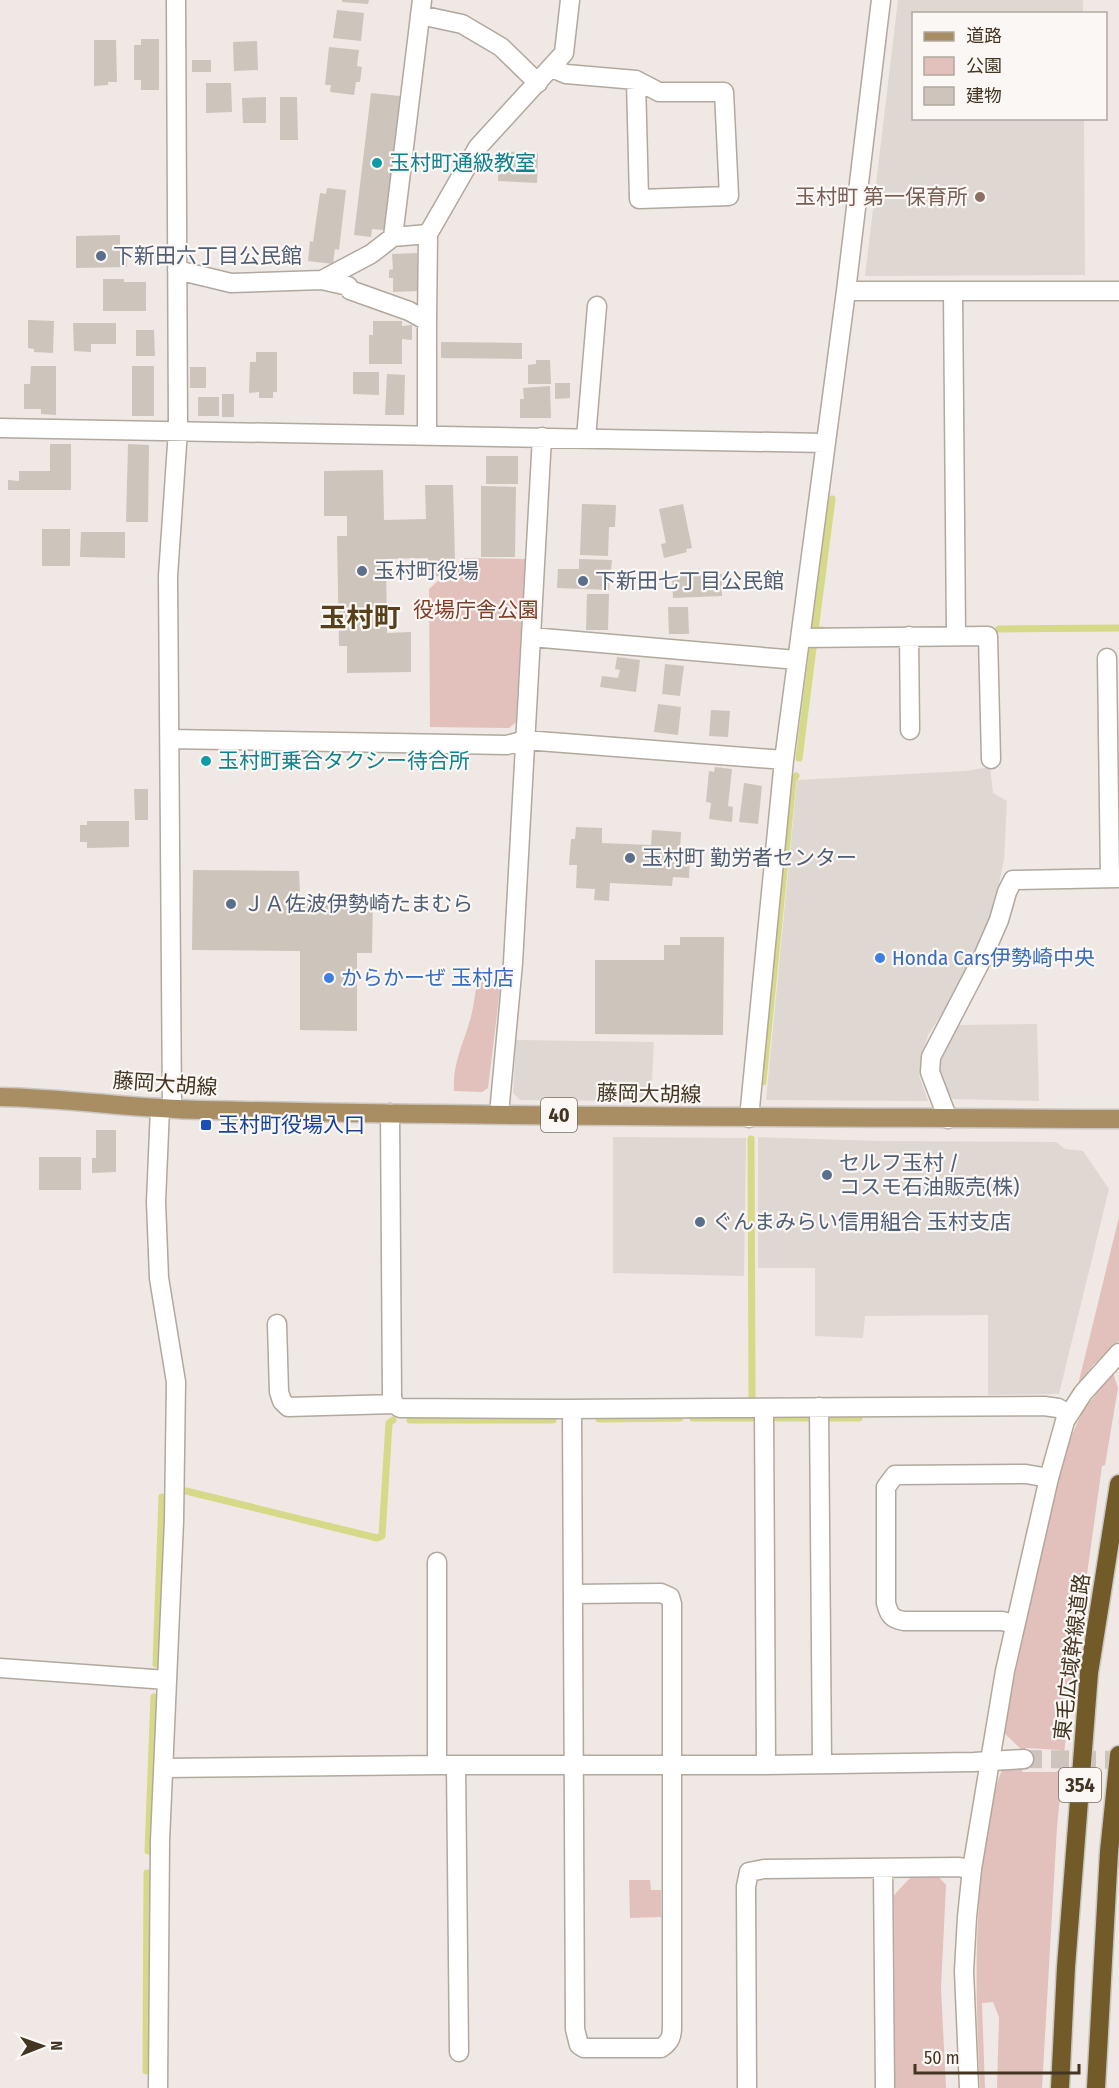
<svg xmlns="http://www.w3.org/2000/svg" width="1119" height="2088" viewBox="0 0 1119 2088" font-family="'Fira Sans Condensed','Noto Sans JP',sans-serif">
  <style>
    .built { fill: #dfd7d2 }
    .green { fill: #e2c0bb }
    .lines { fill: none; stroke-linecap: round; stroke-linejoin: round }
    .stream { stroke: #d6d987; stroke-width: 7 }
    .building { fill: #cdc4bb }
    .street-tunnel { stroke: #cdc4bd; stroke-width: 18; stroke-dasharray: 18 9; stroke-linecap: butt }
    .street-casing { stroke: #b1a89e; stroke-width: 21 }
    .secondary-casing { stroke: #b4a798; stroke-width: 21 }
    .primary-casing { stroke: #cac6c1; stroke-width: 21 }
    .highway-casing { stroke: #cac6c1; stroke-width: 21 }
    .street { stroke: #fff; stroke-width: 18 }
    .secondary { stroke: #fff; stroke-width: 18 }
    .primary { stroke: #a98e64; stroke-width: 18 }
    .highway { stroke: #725a29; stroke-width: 18 }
    .culture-dot { fill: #0f9aa8; stroke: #fbf7f5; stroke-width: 2 }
    .education-dot { fill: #8d6e63; stroke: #fbf7f5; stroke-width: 2 }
    .service-dot { fill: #5c6f8a; stroke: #fbf7f5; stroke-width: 2 }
    .shop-dot { fill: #3f7fe0; stroke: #fbf7f5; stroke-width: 2 }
    .transit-dot { fill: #1a4fb4; stroke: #fbf7f5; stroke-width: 2 }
    .labels { text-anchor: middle; stroke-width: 4.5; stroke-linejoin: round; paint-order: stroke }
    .shield { fill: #fbf7f5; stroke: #7a6f61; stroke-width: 1.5 }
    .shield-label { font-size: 20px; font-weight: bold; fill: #433521 }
    .culture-label { font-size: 21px; fill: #0d838f; stroke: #fbf7f5; text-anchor: start }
    .education-label { font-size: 21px; fill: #785e54; stroke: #fbf7f5; text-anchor: end }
    .service-label { font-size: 21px; fill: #4e5e75; stroke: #fbf7f5; text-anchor: start }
    .park-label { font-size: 21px; fill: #7e3d26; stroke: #fbf7f5 }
    .shop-label { font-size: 21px; fill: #366cbe; stroke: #fbf7f5; text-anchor: start }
    .street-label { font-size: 21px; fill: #433521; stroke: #fbf7f5 }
    .transit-label { font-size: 21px; fill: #164399; stroke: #fbf7f5; text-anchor: start }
    .district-label { font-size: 27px; font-weight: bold; fill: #57411a; stroke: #fbf7f5 }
  </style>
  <rect width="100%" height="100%" fill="#efe8e4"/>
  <path class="built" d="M898 0H1083V13L914 14V118L1084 119 1085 275 865 276Z
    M990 767 993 793 1007 801 1004 859 992 919 970 971 928 1035 922 1056 919 1076 928 1101 766 1100 797 780 965 771Z
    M1037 1024 1039 1101 952 1099 939 1075 940 1056 957 1025Z
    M516 1040 654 1042 651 1101 520 1100 513 1093Z
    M613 1137 746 1138 744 1276 613 1273Z
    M758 1137 880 1141 1056 1142 1065 1149 1083 1151 1109 1189 1059 1394 988 1395V1315L865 1316 863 1338 815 1336V1268H758Z"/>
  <path class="green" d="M464 558 525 559 516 722 509 728 430 727 429 589Z
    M478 979 501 981 488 1088 482 1092 454 1091C452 1064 464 1042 471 1017 474 1004 475 992 478 979Z
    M1119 1217V1341L1094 1364 1078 1385Z
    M1113 1373 1118 1388 1105 1465 1102 1466 1069 1704 1057 1827 1042 2088H997L999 2017 993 2002 982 2003 985 2088H980C976 2002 973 1926 986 1841 990 1816 992 1793 1002 1770L1022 1769V1772H1056L1059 1770 1060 1750 1026 1748 1025 1753 1003 1732 1035 1578 1068 1443 1083 1411Z
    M939 1877 946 1885 941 1988 946 2088H895L894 1895 910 1878Z
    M629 1880H650L651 1890H661V1917L630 1918Z"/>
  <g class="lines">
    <path class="stream" d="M999 629 1119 628
      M822 630H815L832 499
      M799 758 813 648
      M763 1082 793 780 796 776
      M751 1139 752 1397
      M693 1418H755
      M777 1418H809
      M829 1418H859
      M599 1419 680 1418
      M410 1420H553
      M186 1491 377 1538 382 1536 389 1423 393 1420
      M156 1664 162 1497
      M148 1851 154 1697
      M146 2071 147 1873"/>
  </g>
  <path class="building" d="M342 0H369L368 4 342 2Z
    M337 10 364 13 361 41 333 38Z
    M141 39H159V90H141V80H134V45H141Z
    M94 40H116L117 82H108V85L94 86Z
    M257 41 258 70 234 71 233 42Z
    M329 47 359 50 357 66 362 67 360 82H356L354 95 330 92 331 85H325Z
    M192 60H211V72H192Z
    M206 83H231L232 112 206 113Z
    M371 93 400 96 384 230 372 229 371 237 354 235Z
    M266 97V123H243L242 98Z
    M280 97H297L298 140H280Z
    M499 151 538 153 537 183 498 181Z
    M327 188 346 190 339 250 335 249 333 264 308 261 310 241 313 242 320 193 326 194Z
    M120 235V245H126L127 267 76 268V236Z
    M417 253 418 291 393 292V278H389V270L393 269 392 254Z
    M103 279H124V282H146V311H103Z
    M28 320 54 321 53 353 34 352V349L28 348Z
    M373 321H402V326L412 325V340L402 339V364H369V335H373Z
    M73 323H116V344H91V352L74 351Z
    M136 330H154L155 356H136Z
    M441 342 522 343V359L441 358Z
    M256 352H277V392H273V398H259V392L249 393 250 362H256Z
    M536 360H550L551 384H528V365L536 364Z
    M31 366H56V415L41 414V409H24V384H30Z
    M132 366H154V416H132Z
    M190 367H206V388H190Z
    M353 372H379V395L353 394Z
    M387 374 405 375 404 415H385Z
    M555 383H570V398L555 399Z
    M550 386 551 418H520V399H524L523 388Z
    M222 394H234V417H222Z
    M198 397H219V416H198Z
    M50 444H71V490H8V480L19 481V471H50Z
    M128 444 149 445 148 522H126Z
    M486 456H518V484H486Z
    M383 470 384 520 426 519 425 485H453L455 560 440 561 441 576 421 577V565H428V558L386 559 387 633 411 632V672L347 673V646H339L337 536H347V516H324V471Z
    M481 486 516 487 515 557H481Z
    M582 504 616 505 615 527H609L608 556 580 555Z
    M683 504 692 548 686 549 687 552 664 558 661 544 666 543 659 509Z
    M42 529H70V566H42Z
    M81 532H125V558L80 557Z
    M579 559 612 560 609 590 557 588 558 569H579Z
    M722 574V596L673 598 672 576Z
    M587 594H609L608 630H586Z
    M668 607H688L689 634H669Z
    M617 657 640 660 636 692 600 687 602 676 618 678 620 670 615 669Z
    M665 664 684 666 680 696 662 694Z
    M658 704 681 707 678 735 654 732Z
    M711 710 730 711 728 737 709 736Z
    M200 757H212V766H200Z
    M715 767 732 769 728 806 733 807 732 822 709 819 711 803 706 802 709 771 714 772Z
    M744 783 762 786 758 824 739 822Z
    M134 789H148V820H135Z
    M87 821H129V847L87 848V842H80V825H87Z
    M576 827 602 828V843L651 845 652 830 681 832 680 850 690 851 689 878 673 877 672 886 610 883 609 901 594 900 595 889 576 888 577 865H569L571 839H575Z
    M193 870 299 871 300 895 373 896 372 953H357V1031L300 1030V951L192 950Z
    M680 937H724L723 1035 595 1034V960H664V945H680Z
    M96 1130H116V1172L92 1173V1158H96Z
    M39 1157H81V1190H39Z"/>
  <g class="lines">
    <path class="street-tunnel" d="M1024 1759 1119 1760"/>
    <g class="street-casing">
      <path id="street" d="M422 0 393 237 428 234
        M420 15 462 24 501 47 538 83
        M552 68 566 74 636 80 659 92H724L729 196 639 199 636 80
        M177 270 231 283 322 280 348 286 350 290 409 311 427 321V435
        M322 280 371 254 393 237
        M846 291H1119
        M953 293 956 635
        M427 321 428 234 478 147 564 53 570 0
        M0 428 825 443
        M586 438 597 306
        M909 636 910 730
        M531 637 797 660
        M800 638 988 636 991 759
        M1107 658 1110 878
        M170 739 507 745 525 740 784 760
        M172 1108 168 576 178 430 176 0
        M390 1113 392 1397 394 1404 400 1408 563 1409 1044 1406 1058 1408 1069 1414
        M499 1114 513 963 542 437
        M749 1118 784 760 846 291 881 0
        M948 1119 930 1072 931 1057 982 959 999 920 1007 892 1013 880 1119 878
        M277 1324 279 1392 282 1401 288 1407 394 1404
        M819 1407 822 1764
        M764 1408 766 1765
        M572 1409 575 2029 579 2045 584 2048H661C670 2042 672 2037 672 2027V1604L670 1597 661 1593 573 1594
        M437 1562V1765
        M1015 1624 1002 1621H904C892 1619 889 1615 886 1603V1487L895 1475 1026 1474 1049 1478
        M0 1668 167 1680
        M456 1765 459 2052
        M163 1768 437 1765H766L974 1762 1024 1759
        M883 1868 885 2088
        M158 2088 160 1841 174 1521 176 1382 159 1278 156 1202 160 1108
        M747 2088 746 1886 749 1872 764 1869 958 1867 972 1869"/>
    </g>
    <g class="secondary-casing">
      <path id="secondary" d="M969 2088 964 1971 967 1917 972 1869 1005 1671 1049 1478 1065 1421 1083 1393 1119 1353"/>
    </g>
    <g class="primary-casing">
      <path id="primary" d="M0 1097C68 1098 135 1109 202 1110 508 1117 813 1117 1119 1119"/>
    </g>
    <g class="highway-casing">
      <path id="highway" d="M1060 2088 1066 1967 1089 1673 1119 1484
        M1096 2088 1109 1852 1119 1755"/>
    </g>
    <use href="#street" class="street"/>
    <use href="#secondary" class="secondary"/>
    <use href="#primary" class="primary"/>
    <use href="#highway" class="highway"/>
  </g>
  <g class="culture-dot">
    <circle cx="377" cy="163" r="6"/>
    <circle cx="206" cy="761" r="6"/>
  </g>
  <circle class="education-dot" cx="980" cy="197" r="6"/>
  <g class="service-dot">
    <circle cx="101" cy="256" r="6"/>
    <circle cx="362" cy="571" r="6"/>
    <circle cx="583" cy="581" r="6"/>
    <circle cx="630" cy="858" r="6"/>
    <circle cx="231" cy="904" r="6"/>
    <circle cx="827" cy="1175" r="6"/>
    <circle cx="700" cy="1222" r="6"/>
  </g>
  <g class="shop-dot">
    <circle cx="880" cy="958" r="6"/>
    <circle cx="329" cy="978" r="6"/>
  </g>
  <rect class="transit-dot" x="200" y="1119" width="12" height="12" rx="3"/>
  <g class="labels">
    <g class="shield">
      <rect x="541" y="1098" width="36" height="34" rx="4.5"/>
      <rect x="1059" y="1768" width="42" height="34" rx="4.5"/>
    </g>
    <g class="shield-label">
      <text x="559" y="1122">40</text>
      <text x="1080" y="1792">354</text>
    </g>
    <g class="culture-label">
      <text x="389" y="170">玉村町通級教室</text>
      <text x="218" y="768">玉村町乗合タクシー待合所</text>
    </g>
    <g class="education-label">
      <text x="968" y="204">玉村町 第一保育所</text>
    </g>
    <g class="service-label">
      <text x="113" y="263">下新田六丁目公民館</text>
      <text x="374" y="578">玉村町役場</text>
      <text x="595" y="588">下新田七丁目公民館</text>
      <text x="642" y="865">玉村町 勤労者センター</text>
      <text x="243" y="911">ＪＡ佐波伊勢崎たまむら</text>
      <text x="839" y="1170">セルフ玉村 /<tspan x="839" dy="24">コスモ石油販売(株)</tspan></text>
      <text x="712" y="1229">ぐんまみらい信用組合 玉村支店</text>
    </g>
    <g class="park-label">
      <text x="476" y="617">役場庁舎公園</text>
    </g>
    <g class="shop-label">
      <text x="892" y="965">Honda Cars伊勢崎中央</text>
      <text x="341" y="985">からかーぜ 玉村店</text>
    </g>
    <g class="street-label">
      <text transform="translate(165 1084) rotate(4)" y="7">藤岡大胡線</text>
      <text transform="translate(649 1094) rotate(1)" y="7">藤岡大胡線</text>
      <text transform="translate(1072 1657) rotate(-83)" y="7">東毛広域幹線道路</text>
    </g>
    <g class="transit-label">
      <text x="218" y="1132">玉村町役場入口</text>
    </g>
    <g class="district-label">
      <text x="360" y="627">玉村町</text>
    </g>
  </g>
  <rect x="912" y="12" width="195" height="108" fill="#fbf7f5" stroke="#b1a9a0" stroke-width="1.5"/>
  <rect x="924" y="32" width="30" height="9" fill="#a98e64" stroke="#b1a9a0" stroke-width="1.5"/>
  <text x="966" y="42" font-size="18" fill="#433521">道路</text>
  <rect x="924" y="57" width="30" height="18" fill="#e2c0bb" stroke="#b1a9a0" stroke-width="1.5"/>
  <text x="966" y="72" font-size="18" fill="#433521">公園</text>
  <rect x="924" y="87" width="30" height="18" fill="#cdc4bb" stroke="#b1a9a0" stroke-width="1.5"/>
  <text x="966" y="102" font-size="18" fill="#433521">建物</text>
  <g transform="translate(42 2046) rotate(89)" stroke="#fbf7f5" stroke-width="4.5" paint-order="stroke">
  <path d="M0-4.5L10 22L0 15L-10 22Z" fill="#433521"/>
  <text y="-9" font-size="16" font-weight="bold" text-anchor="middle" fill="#433521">N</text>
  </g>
  <path d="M915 2064v9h164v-9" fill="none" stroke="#433521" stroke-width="3"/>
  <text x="924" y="2064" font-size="18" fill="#433521" stroke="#fbf7f5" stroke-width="4.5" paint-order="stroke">50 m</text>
</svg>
